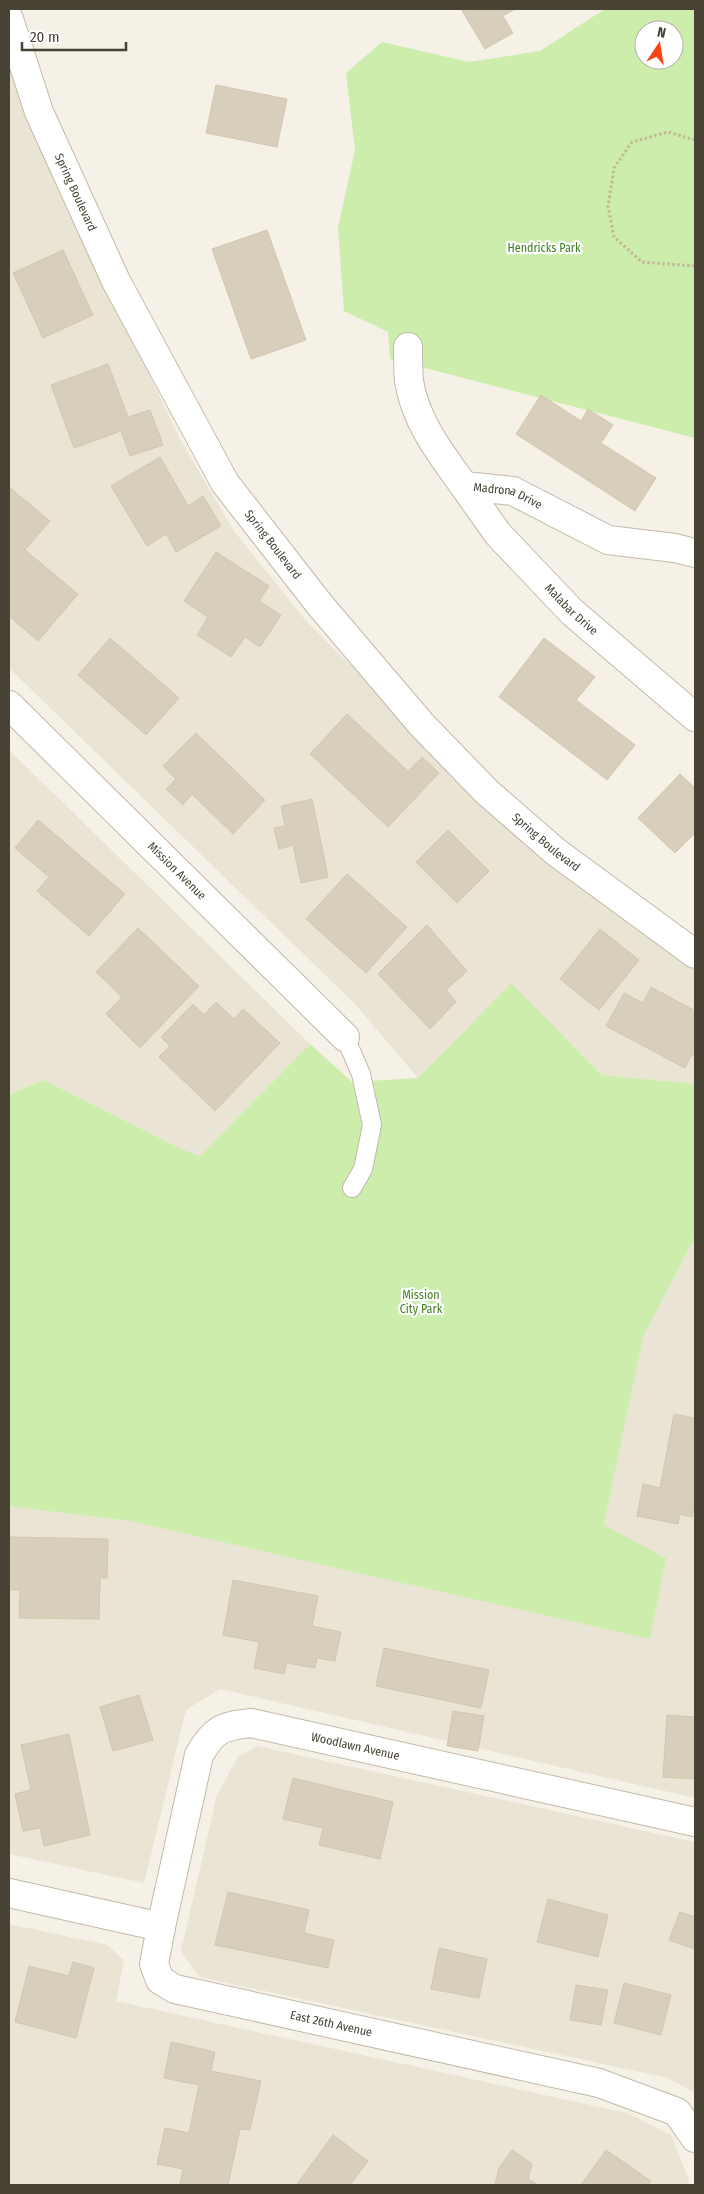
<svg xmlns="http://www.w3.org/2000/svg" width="704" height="2194" viewBox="0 0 704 2194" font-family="'Fira Sans Condensed',sans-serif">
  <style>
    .residential { fill: #e9e4d4 }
    .green { fill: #ccedac; fill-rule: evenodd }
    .building { fill: #d7cebb; stroke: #d3c6ad }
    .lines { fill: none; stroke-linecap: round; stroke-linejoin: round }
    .lane-casing { stroke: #c1baa8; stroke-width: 20 }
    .street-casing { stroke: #c1baa8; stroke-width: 30 }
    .path { stroke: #c4b798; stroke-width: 3; stroke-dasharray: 2.5 2.5; stroke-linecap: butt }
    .lane { stroke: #fff; stroke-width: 18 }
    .street { stroke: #fff; stroke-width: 28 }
    .labels { text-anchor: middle; stroke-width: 4.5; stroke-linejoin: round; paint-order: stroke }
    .street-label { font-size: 12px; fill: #484235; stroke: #fff }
    .park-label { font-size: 12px; fill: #418022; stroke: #fff }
  </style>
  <rect width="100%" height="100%" fill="#f5f1e6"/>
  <path class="residential" d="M9 64 122 318 180 439 234 531 306 621 421 735 695 971V1084L602 1075 511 983 418 1078 355 1004 9 668Z
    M9 750 310 1044 200 1156 177 1147 44 1080 9 1095Z
    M695 1237V1798L220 1689 186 1710 144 1883 9 1854V1505L130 1521 666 1558 604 1525 643 1337Z
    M257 1746 695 1842V2093L668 2078 199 1977 181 1951 217 1795 238 1757Z
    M9 1924 107 1945 124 1960 116 2001 627 2113 671 2135 689 2180 688 2185H9Z"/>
  <path class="green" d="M605 9H695V438L390 359 388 332 344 311 338 228 355 150 346 73 382 42 469 62 540 51ZM644 30H674V60H644Z
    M511 983 602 1075 695 1084V1237L643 1337 604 1525 666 1558 650 1639 130 1521 9 1506V1095L44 1080 177 1147 200 1156 310 1044 352 1082 418 1078Z"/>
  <path class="building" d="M461 9H515L503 16 513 33 485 49Z
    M216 85 287 99 277 147 206 133Z
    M267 230 306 340 251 359 212 249Z
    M63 250 93 315 43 338 13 273Z
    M108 364 128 417 150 410 163 445 130 456 121 431 74 448 51 385Z
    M541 395 581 421 588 409 613 425 601 443 656 478 635 511 516 434Z
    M160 457 188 506 203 496 221 526 176 552 166 534 147 546 111 486Z
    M9 487 50 521 25 550 78 594 38 641 9 616Z
    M216 552 269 586 259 601 281 615 260 647 245 637 231 657 197 635 208 617 184 601Z
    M110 638 179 698 146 735 78 675Z
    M544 638 595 677 576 700 635 745 607 780 499 697Z
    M347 714 408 771 422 757 439 773 388 827 310 754Z
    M196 733 265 800 233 834 192 794 183 805 166 789 176 779 163 766Z
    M680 774 695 788V833L675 853 638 818Z
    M312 799 328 877 301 883 293 845 279 849 274 828 285 826 281 806Z
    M38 820 125 894 89 936 37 891 49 877 15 848Z
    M448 830 489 871 457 903 416 862Z
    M347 874 407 927 366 973 306 919Z
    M427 925 467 971 446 990 456 1002 430 1029 378 974Z
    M138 928 199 986 140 1048 106 1014 122 997 96 972Z
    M600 929 639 960 599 1010 560 979Z
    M651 987 695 1011V1056L692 1054 685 1068 606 1026 624 993 643 1003Z
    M216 1002 234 1019 243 1009 280 1043 215 1111 159 1057 170 1046 161 1037 193 1004 204 1015Z
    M674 1414 695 1418V1503L692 1517 680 1514 678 1524 637 1516 643 1484 660 1488Z
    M9 1537 108 1539 107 1578H100L99 1619 19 1618 20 1590H9Z
    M233 1580 318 1596 312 1626 341 1632 335 1661 317 1658 315 1668 287 1663 284 1674 254 1668 259 1642 223 1635Z
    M384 1648 489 1670 481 1708 376 1686Z
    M139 1695 153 1740 113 1751 100 1707Z
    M453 1711 484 1716 478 1751 447 1746Z
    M667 1715 695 1717V1779L663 1777Z
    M69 1734 90 1835 44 1846 40 1828 23 1831 15 1794 31 1790 21 1745Z
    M293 1778 393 1802 380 1859 319 1845 323 1828 283 1819Z
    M228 1892 309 1910 304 1933 334 1940 328 1968 215 1945Z
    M548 1899 608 1915 598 1957 537 1942Z
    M680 1912 695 1917V1949L669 1940Z
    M439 1948 487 1959 479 1998 431 1989Z
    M73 1962 94 1968 76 2038 15 2022 29 1966 69 1976Z
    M624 1983 671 1995 661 2035 614 2023Z
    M576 1985 608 1990 601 2025 570 2020Z
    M171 2042 215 2052 211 2071 261 2081 250 2130 240 2129 228 2185H180L183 2169 157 2164 165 2128 189 2133 199 2085 164 2078Z
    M333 2135 368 2161 350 2185H299L297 2184Z
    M512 2150 532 2164 528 2179 538 2185H495L499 2168Z
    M606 2150 651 2181 648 2185H581Z"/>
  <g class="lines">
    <g class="lane-casing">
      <path id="lane" d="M345 1037 361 1074 372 1125 363 1169 352 1188"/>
    </g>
    <g class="street-casing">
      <g id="street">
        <path id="s1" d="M9 19 39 112 116 281 225 483 320 605 422 725 487 792 556 852 695 954"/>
        <path id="s2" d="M408 347C408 358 408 370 409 381 415 421 441 454 464 486L513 491 608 540 675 548 695 553"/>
        <path id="s3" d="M464 486 498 534 572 612 695 717"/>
        <path id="s4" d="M9 705 345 1037"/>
        <path id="s5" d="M9 1893 161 1927 154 1964 160 1980 175 1989 599 2083 677 2112 695 2138"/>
        <path id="s6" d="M161 1927 199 1755C214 1729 222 1726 251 1723L695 1822"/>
      </g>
    </g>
    <path class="path" d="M695 140 668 132 632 142 614 168 608 206 614 237 642 262 695 266"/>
    <use href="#lane" class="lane"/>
    <use href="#street" class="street"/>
  </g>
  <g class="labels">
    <g class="street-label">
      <text dy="4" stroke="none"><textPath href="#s1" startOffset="186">Spring Boulevard</textPath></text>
      <text dy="4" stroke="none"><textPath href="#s2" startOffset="199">Madrona Drive</textPath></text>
      <text dy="4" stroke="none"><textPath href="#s1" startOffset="591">Spring Boulevard</textPath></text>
      <text dy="4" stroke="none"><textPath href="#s3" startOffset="164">Malabar Drive</textPath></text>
      <text dy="4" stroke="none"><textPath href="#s1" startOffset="996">Spring Boulevard</textPath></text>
      <text dy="4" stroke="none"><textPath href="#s4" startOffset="236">Mission Avenue</textPath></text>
      <text dy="4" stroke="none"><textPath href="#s6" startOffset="348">Woodlawn Avenue</textPath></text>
      <text dy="4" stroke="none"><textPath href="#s5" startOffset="388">East 26th Avenue</textPath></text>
    </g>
    <g class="park-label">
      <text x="544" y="252">Hendricks Park</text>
      <text x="421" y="1299">Mission<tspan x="421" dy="14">City Park</tspan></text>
    </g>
  </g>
  <rect width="704" height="2194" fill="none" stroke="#484235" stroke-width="20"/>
  <g transform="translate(659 45) rotate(12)"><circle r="24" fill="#ffffff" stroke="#b6b3ae"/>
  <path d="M0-4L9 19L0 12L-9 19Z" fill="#ff4213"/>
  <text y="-8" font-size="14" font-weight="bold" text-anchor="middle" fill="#484235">N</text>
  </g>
  <path d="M22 42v8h104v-8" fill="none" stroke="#484235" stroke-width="2.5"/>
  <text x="30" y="42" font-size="15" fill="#484235" stroke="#ffffff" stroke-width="4" paint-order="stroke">20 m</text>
</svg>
